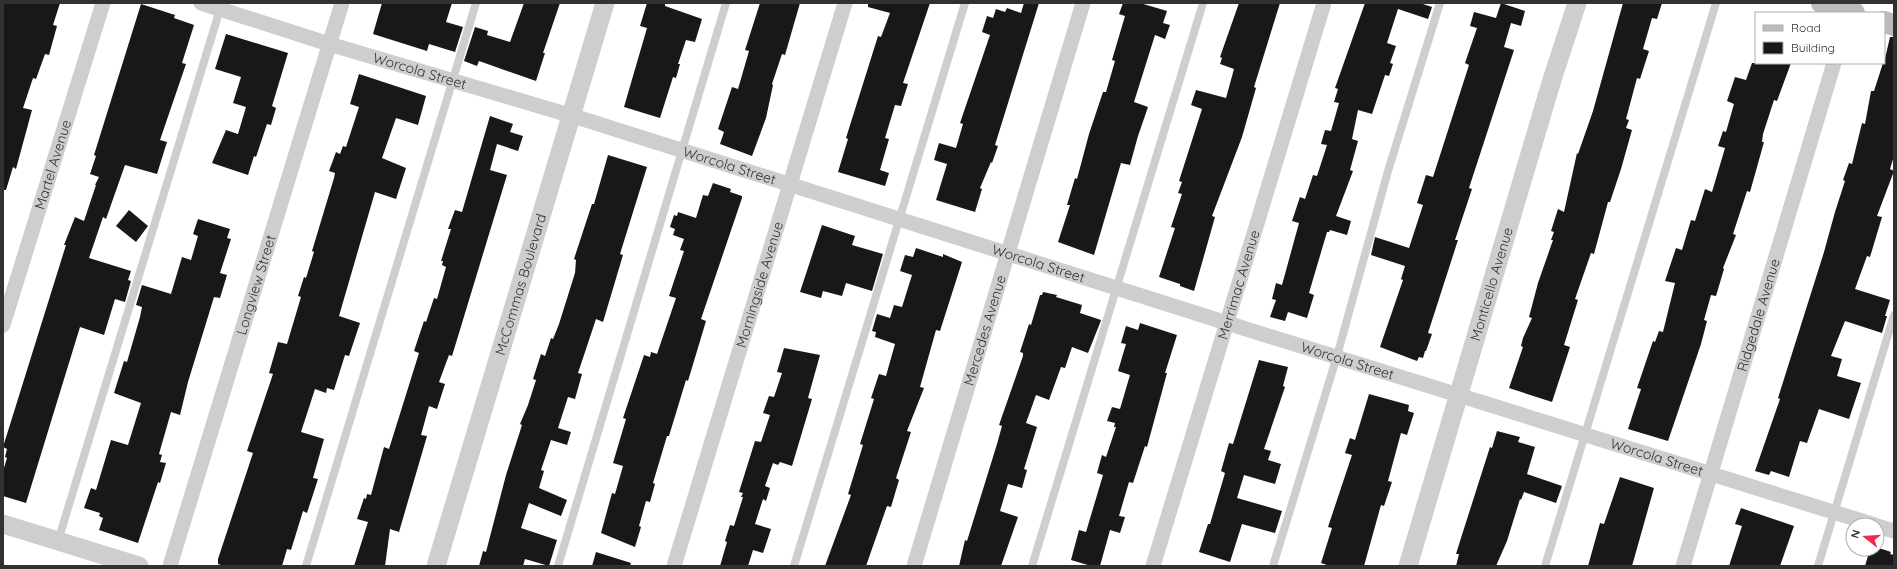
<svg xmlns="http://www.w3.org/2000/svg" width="1897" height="569" viewBox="0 0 1897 569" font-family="Quicksand,sans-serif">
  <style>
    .building { fill: #181818 }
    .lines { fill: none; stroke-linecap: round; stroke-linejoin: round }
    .service { stroke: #cecece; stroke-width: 8 }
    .minor { stroke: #cecece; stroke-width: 15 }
    .tertiary { stroke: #cecece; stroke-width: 19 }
    .secondary { stroke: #bbb; stroke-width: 22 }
    .labels { text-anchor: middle; stroke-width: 4; stroke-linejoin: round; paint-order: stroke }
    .street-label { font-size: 14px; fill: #313131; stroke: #fff }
  </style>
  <rect width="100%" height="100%" fill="#fff"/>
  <path class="building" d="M3 3H60L53 25 57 26 49 55 45 54 36 79 33 78 23 108 32 110 16 169 13 167 6 190H3Z
    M382 3H452L446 22 463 27 455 52 429 44 427 51 373 34Z
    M524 3H560L543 53H545L536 81 479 61 477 66 464 61 475 27 488 31 487 35 510 42Z
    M647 3H665V6L702 19 695 42 686 40 678 64H680L676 78 673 77 660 118 624 107 647 28 640 26Z
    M760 3H800L785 55 782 54 772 84 773 85 766 118 752 156 720 144 724 132 718 129 732 87 738 89 749 51 745 50Z
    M868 3H930L903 83 908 84 901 106 895 105 885 138 889 139 880 170 889 173 885 186 838 172 848 139 846 138 878 36 881 37 890 13 868 7Z
    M1024 3H1039L995 145 998 146 992 163 991 162 980 188 982 189 975 212 936 200 947 164 934 160 939 143 956 148 963 124 960 123 990 35 982 32 987 16 993 18 996 9 1005 12 1007 8 1021 13Z
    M1123 3H1140L1167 11 1163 23 1170 25 1165 39 1155 35 1134 102 1148 107 1138 136 1130 165 1121 163 1094 255 1058 242 1070 205H1067L1075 178 1077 179 1089 134 1103 92H1106L1115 61 1112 60 1125 16 1119 14Z
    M1239 3H1280L1254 87 1256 88 1242 137 1212 216 1215 217 1194 291 1180 286V284L1159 277 1175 228 1171 227 1182 194 1178 193 1182 182 1179 181 1202 109 1191 105 1196 90 1226 98 1234 69 1220 64 1222 58 1220 57Z
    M1365 3H1420L1432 7 1428 19 1398 9 1387 43 1396 46 1390 63 1393 64 1389 76 1385 75 1372 114 1358 110 1352 139 1358 141 1350 170 1353 171 1336 216 1351 221 1347 235 1330 230 1329 232H1327L1309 293 1314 295 1307 318 1288 312 1285 321 1270 317 1276 300 1272 299 1276 283 1282 285 1299 223 1292 221 1300 197 1305 199 1313 175 1317 176 1327 145 1321 144 1325 130 1331 131 1339 103 1334 102 1338 89 1335 88Z
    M1501 3 1525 11 1521 26 1511 23 1504 47 1514 50 1469 188 1472 189 1455 240H1458L1428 333 1432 334 1426 351H1425L1423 358 1419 357 1417 361 1380 347 1403 280 1401 279 1405 266 1371 255 1375 237 1409 248 1423 205 1417 203 1426 175 1433 177 1469 65 1465 63 1477 28 1470 26 1474 12 1496 18Z
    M1623 3H1662L1657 19 1652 18 1643 49 1649 51 1640 79 1637 78 1626 119 1629 120 1626 128 1632 130 1621 169 1610 202H1608L1594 254 1591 253 1575 299 1578 300 1564 345 1570 347 1552 402 1509 388 1523 347 1521 346 1523 338 1532 318 1529 317 1538 283 1553 240H1551L1554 232 1551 231 1558 209 1564 212 1577 153 1578 154 1593 111Z
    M141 4 175 15 174 18 194 25 182 63 186 64 160 140 167 142 157 174 125 165 106 219 103 217 89 258 131 271 128 280 131 281 125 302 115 299 104 335 80 327 26 503 3 496V471L7 458 5 457 7 449 3 447 56 277 66 245H64L75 217 84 221 96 185H95L99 177 90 174 96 156 94 155Z
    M226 34 288 53 272 106 276 108 271 125 267 124 256 157 254 156 248 175 212 163 226 130 238 134 246 107 233 103 241 77 215 69Z
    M1890 37H1894V156L1890 169 1894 171 1877 216 1882 217 1870 257 1867 256 1855 289 1890 300 1885 316H1887L1882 333 1845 321 1831 356 1842 359 1837 376 1861 383 1849 419 1819 409 1807 443 1800 441 1789 477 1771 471 1769 475 1755 471 1780 399 1778 398 1824 252 1835 212 1845 181 1843 180 1849 163 1852 164 1862 123 1865 124 1871 91H1874L1883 63H1884Z
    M1752 63H1791L1777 101 1774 100 1763 134 1762 142H1764L1750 192 1747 191 1733 234 1736 235 1723 268 1724 269 1716 296 1711 295 1704 320 1707 321 1701 344 1668 441 1628 429 1641 389 1637 388 1653 341 1655 342 1659 331 1663 332 1675 283 1665 281 1676 248 1682 250 1691 220 1695 221 1705 189 1712 192 1725 148 1718 146 1723 131 1726 132 1734 104 1727 101 1735 77 1746 80Z
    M359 74 426 96 418 125 396 118 382 158 406 168 396 199 375 192 339 316 360 323 349 356 345 355 334 390 327 388 326 393 315 389 301 432 324 439 313 478 318 479 307 513 303 511 291 550 287 549 282 566H224L218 564V559L253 453 247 451 273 374 269 373 278 342 287 344 301 297 298 296 304 277 306 278 314 252 312 251 334 178 335 173 329 171 336 152 340 154 343 146 346 147 359 107 350 104Z
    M490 116 513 124 510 132 523 136 518 151 497 144 490 170 507 175 459 333 452 356 449 355 439 382 445 384 437 409 429 406 421 435 427 436 399 532 390 529 385 566H354L368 522 357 519 364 498 366 499 367 494 371 495 384 447 389 449 419 353 414 351 424 321 426 322 434 298 437 299 446 267 442 265 443 261H441L451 229H448L455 210 462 212Z
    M608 155 647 167 620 254 623 255 603 322 596 319 578 373 582 374 575 399 568 397 558 428 571 432 567 445 551 440 541 470 544 471 539 488 567 500 561 516 529 503 521 528 557 540 549 566 525 559 523 566H479L483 551 486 552 506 475 522 425 520 424 528 405 536 380 533 379 541 354 545 356 551 338 553 339 559 324 575 273 576 260 574 259 592 204H594Z
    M713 183 731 189 730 192 742 196V198L701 319 706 321 688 381 686 380 669 436H667L653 483 655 484 650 502 646 501 639 526 641 527 635 547 601 533 612 493 615 494 623 466 613 463 626 419 623 418 644 355 650 357 651 352 657 354 676 298 669 296 684 251 680 250 684 239 673 235 675 229 670 227 674 215 677 216 678 212 696 218 703 195 708 196Z
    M129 210 148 226 136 242 116 226Z
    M198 219 230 229 227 238 231 239 220 273 227 275 220 298 214 297 188 382 180 415 171 412 159 454 162 455 160 462 166 463 160 483 158 482 138 543 99 530 103 518 99 516 100 513 84 508 91 488 96 490 111 440 128 445 141 403 114 393 124 361 127 362 140 317 142 307 136 305 142 285 171 294 182 257 191 260 198 236 193 234Z
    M822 225 855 236 852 245 883 254 872 291 846 283 842 296 823 291 821 298 800 292Z
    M916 248 943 257V254L962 262 940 331 936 330 920 387 924 388 907 431 911 432 896 478 899 480 891 507 887 506 866 566H825L851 495 848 494 863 445 860 444 874 399 871 398 879 374 886 376 895 344 875 337 876 332 872 331 877 314 890 318 894 305 902 307 912 275 900 271 905 255 913 257Z
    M1043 292 1057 295 1056 297 1082 305 1080 313 1101 320 1100 323 1088 353 1072 347 1065 368 1061 367 1049 400 1036 395 1026 423 1037 427 1024 469 1027 470 1022 488 1008 484 1000 511 1018 517 1001 566H959L965 540 967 541 997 444 1002 426 999 425 1023 356V353L1020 352 1029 324 1031 325 1040 295H1042Z
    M1140 323 1177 335 1165 373H1167L1147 447 1145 446 1133 483 1129 482 1119 516 1125 517 1120 533 1110 530 1100 566H1091L1071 560 1079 530 1086 532 1103 475 1097 473 1102 455 1106 457 1116 427H1114L1115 423 1107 421 1112 407 1120 409 1130 375 1118 371 1126 344 1121 343 1126 326 1138 330Z
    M784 348 820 355 808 398 812 399 792 466 780 462 778 465 773 463 765 486 770 488 766 501 763 499 755 524 771 529 763 553 753 550 748 566H720L727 542 725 541 730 525 734 526 743 497H741L743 493 739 492 755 441 761 442 770 415 763 413 769 396 774 397 782 373 777 372Z
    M1259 360 1288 367 1283 386 1285 387 1264 449 1271 451 1268 460 1281 464 1275 484 1244 475 1237 498 1282 511 1275 533 1242 524 1230 562 1199 552 1208 524H1210L1225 473 1221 471 1229 443 1233 444Z
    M1369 394 1409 405 1408 411 1414 413 1407 435 1401 433 1388 481 1392 482 1384 506 1381 505 1364 566H1330L1321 563 1332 528 1328 527 1352 455 1345 453 1350 438 1355 440Z
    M1497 431 1520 437 1518 442 1535 447 1527 474 1562 486 1556 503 1524 492 1521 500 1520 499 1507 541 1496 566H1456L1459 554H1456L1461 538 1490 447 1492 448Z
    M1620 477 1654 488 1632 566H1588L1600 523 1604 524Z
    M1741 508 1794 526 1780 566H1729L1742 526 1735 524Z
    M1870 549H1882L1891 552 1890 554 1894 555V566H1865Z
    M596 552 631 563 630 566H592Z"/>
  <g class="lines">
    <path class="service" d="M58 541 221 6
      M306 566 476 3
      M558 566 726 3
      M794 566 965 3
      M1032 566 1203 3
      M1273 566 1337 356 1388 171 1440 3
      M1545 566 1716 3
      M1818 566 1894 315"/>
    <g class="minor">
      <path id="s1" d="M201 3 329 44 586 120 1227 323 1875 525"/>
      <path id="s2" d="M3 325 103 3"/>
      <path d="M1877 526 1894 531"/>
      <path id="s3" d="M170 566 342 3"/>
      <path id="s4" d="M674 566 845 3"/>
      <path id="s5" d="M914 566 1083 3"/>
      <path id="s6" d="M1153 566 1324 3"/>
      <path id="s7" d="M1683 566 1834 63"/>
    </g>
    <g class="tertiary">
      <path d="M3 524 139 566"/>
      <path id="s8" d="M436 566 605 3"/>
      <path id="s9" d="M1408 566 1551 83 1577 3"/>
    </g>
    <path class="secondary" d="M1822 3 1854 13
      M1884 22 1894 25"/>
  </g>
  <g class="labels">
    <g class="street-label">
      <text dy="5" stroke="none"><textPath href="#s1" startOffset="229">Worcola Street</textPath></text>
      <text dy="5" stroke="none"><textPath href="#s2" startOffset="168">Martel Avenue</textPath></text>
      <text dy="5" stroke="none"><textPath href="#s1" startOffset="553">Worcola Street</textPath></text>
      <text dy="5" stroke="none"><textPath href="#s1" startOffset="877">Worcola Street</textPath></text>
      <text dy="5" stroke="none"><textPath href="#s3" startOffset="294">Longview Street</textPath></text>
      <text dy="5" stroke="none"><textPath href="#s8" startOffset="294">McCommas Boulevard</textPath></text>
      <text dy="5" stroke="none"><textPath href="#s6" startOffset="294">Merrimac Avenue</textPath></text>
      <text dy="5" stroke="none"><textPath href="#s9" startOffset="294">Monticello Avenue</textPath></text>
      <text dy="5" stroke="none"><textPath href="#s4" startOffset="294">Morningside Avenue</textPath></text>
      <text dy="5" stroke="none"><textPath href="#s7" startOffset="262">Ridgedale Avenue</textPath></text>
      <text dy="5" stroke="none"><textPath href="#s5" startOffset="246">Mercedes Avenue</textPath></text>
      <text dy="5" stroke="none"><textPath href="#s1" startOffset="1201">Worcola Street</textPath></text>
      <text dy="5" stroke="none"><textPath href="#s1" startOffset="1525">Worcola Street</textPath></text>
    </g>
  </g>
  <rect width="1897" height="569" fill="none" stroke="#313131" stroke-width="8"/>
  <rect x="1755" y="12" width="130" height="52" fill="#ffffff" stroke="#adadad"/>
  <rect x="1763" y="25" width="20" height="6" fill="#bbbbbb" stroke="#adadad"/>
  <text x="1791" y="32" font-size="12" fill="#313131">Road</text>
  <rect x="1763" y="42" width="20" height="12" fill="#181818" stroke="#adadad"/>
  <text x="1791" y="52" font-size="12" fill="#313131">Building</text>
  <g transform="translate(1865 537) rotate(287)"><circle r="19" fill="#ffffff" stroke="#adadad"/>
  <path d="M0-3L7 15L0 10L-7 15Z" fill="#f3284d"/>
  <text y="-6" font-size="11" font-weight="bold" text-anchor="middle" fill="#313131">N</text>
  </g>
</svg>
